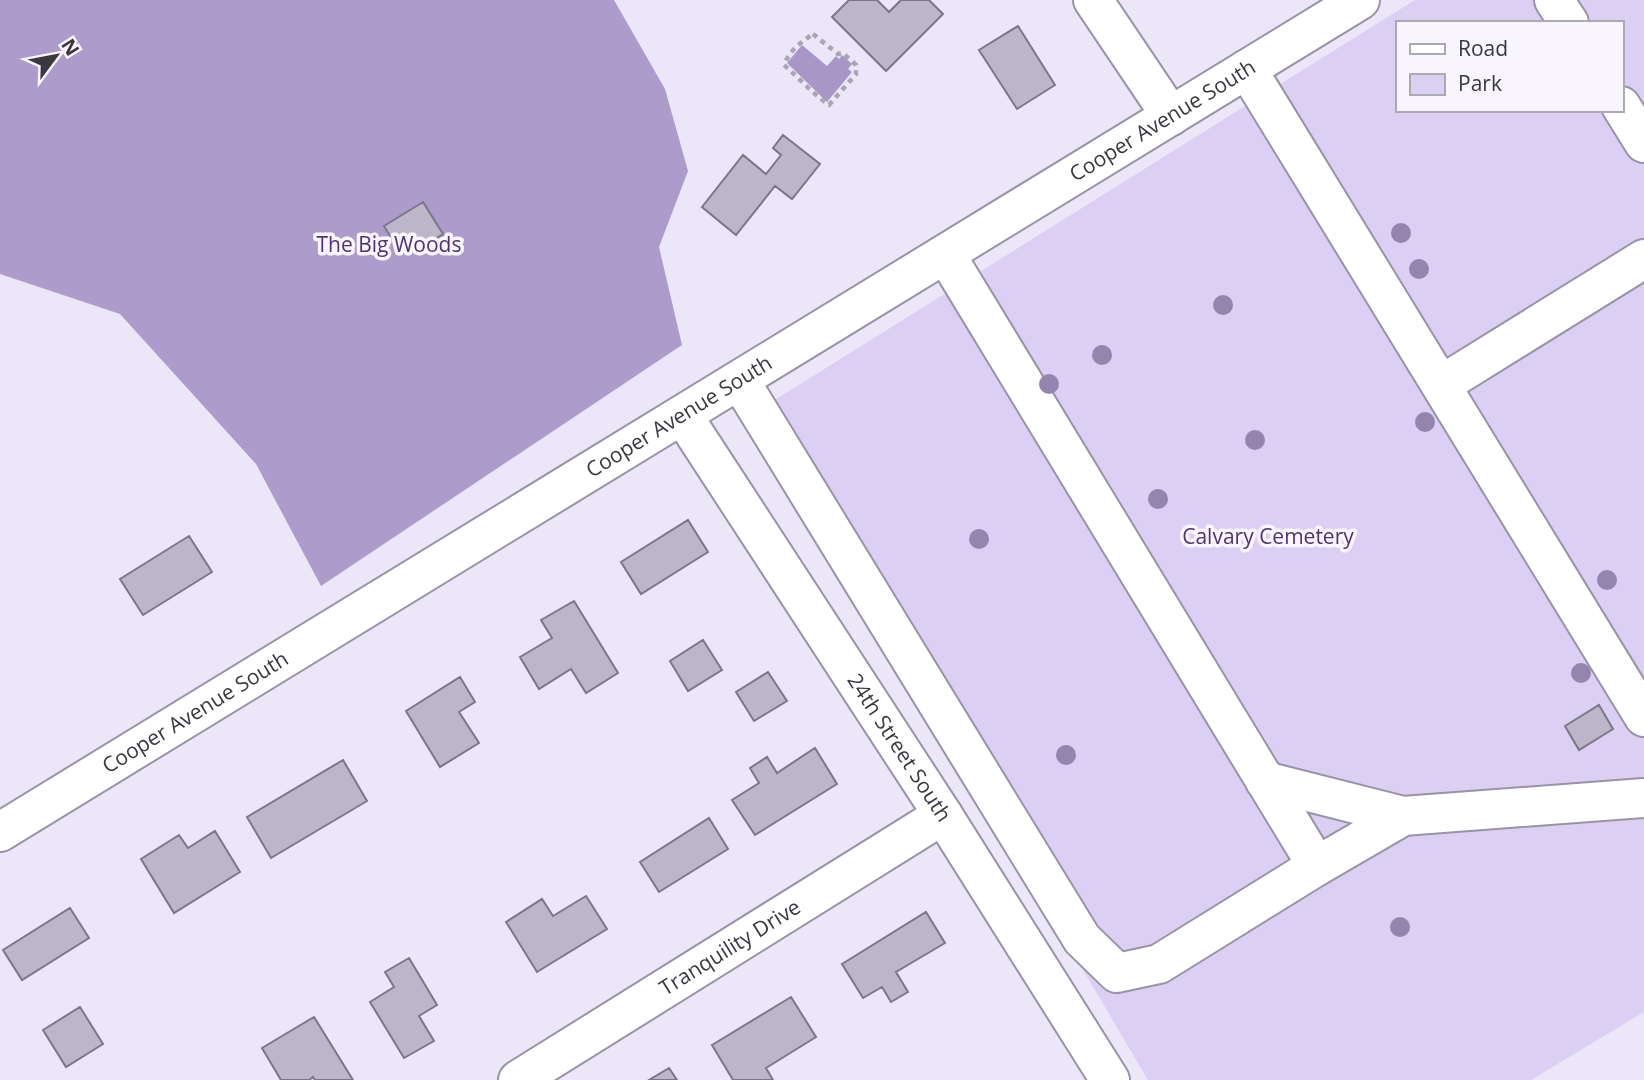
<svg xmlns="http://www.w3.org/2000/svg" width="1644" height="1080" viewBox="0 0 1644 1080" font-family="'Open Sans',sans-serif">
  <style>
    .green { fill: #dbcff3; fill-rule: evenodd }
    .forest { fill: #ac9bcb }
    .water { fill: #a796c6 }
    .building { fill: #bdb6c9; stroke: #7c7788; stroke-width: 2 }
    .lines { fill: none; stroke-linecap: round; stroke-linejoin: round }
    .minor-casing { stroke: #9993a5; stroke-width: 42 }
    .path { stroke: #a9a5b3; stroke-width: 4.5; stroke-dasharray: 5 5; stroke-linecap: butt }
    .minor { stroke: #fff; stroke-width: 38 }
    .tree { fill: #9585ae }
    .labels { text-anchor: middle; stroke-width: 7; stroke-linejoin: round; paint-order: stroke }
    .street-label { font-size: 21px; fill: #3a383f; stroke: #f8f5fd }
    .park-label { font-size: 21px; fill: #4e3571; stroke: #f8f5fd }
  </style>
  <rect width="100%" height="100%" fill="#ece6f9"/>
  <path class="green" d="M1415 0H1644V1012L1531 1080H1148L754 413ZM1397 23H1621V110H1397Z"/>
  <path class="forest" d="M0 0H614L665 89 688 171 659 247 682 345 321 586 256 464 120 314 0 274Z"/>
  <path class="water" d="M802 45 827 66 836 56 839 59 842 55 852 64 848 69 852 72 827 102 787 63Z"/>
  <path class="building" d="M849 0H877L889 12 901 0H929L943 14 886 71 832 17Z
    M1018 26 1055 85 1017 109 979 50Z
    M783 135 820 164 792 199 775 186 736 235 702 207 743 155 766 174 781 155 773 148Z
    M423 202 443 234 414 252 406 240 396 246 384 226Z
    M688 520 708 552 641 594 621 562Z
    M189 536 212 572 143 615 120 579Z
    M574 601 618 673 586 693 571 669 539 689 520 657 552 638 541 620Z
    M703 640 722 670 688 691 670 661Z
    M768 672 787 701 754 721 736 692Z
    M460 677 475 702 459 712 479 743 440 767 406 711Z
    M1599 705 1613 729 1579 750 1565 726Z
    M815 748 837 784 755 835 732 800 759 783 750 768 767 757 777 773Z
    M343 760 367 801 271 858 247 817Z
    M709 818 728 849 659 892 640 862Z
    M215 831 240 872 174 913 141 859 179 835 188 848Z
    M586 896 607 929 537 972 506 922 542 899 553 916Z
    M70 908 89 938 22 980 3 950Z
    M926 912 945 943 896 972 908 992 891 1002 882 987 863 998 842 964Z
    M409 958 437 1005 419 1016 434 1041 404 1058 370 1002 394 987 385 972Z
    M791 997 816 1037 766 1068 773 1080H733L712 1045Z
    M80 1007 103 1044 66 1067 43 1030Z
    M314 1017 353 1080H315L313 1077 309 1080H281L262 1048Z
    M669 1068 677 1080H649Z"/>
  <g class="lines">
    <g class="minor-casing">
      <g id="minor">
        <path d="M1093 0 1171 116"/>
        <path d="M1554 0 1569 23"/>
        <path d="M1247 69 1644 717"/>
        <path d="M1621 106 1644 143"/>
        <path d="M946 255 1317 866 1403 816 1644 798"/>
        <path d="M740 381 1082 939 1117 973 1159 964 1317 866"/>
        <path d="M1441 385 1644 259"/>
        <path id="s1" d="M683 416 943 815 1110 1080"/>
        <path d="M1265 781 1403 816"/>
        <path id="s2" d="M0 832 1360 0"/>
        <path id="s3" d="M518 1080 943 815"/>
      </g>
    </g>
    <path class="path" d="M813 34 838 54 843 53 856 65V74L829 105C812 93 799 78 784 65 789 51 801 42 813 34Z"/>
    <use href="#minor" class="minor"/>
  </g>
  <g class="tree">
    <circle cx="1401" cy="233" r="10"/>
    <circle cx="1419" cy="269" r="10"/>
    <circle cx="1223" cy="305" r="10"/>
    <circle cx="1102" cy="355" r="10"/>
    <circle cx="1049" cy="384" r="10"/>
    <circle cx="1425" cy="422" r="10"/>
    <circle cx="1255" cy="440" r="10"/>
    <circle cx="1158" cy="499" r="10"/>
    <circle cx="979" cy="539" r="10"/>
    <circle cx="1607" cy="580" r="10"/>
    <circle cx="1581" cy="673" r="10"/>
    <circle cx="1066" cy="755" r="10"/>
    <circle cx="1400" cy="927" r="10"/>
  </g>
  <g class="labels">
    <g class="street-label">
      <text dy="7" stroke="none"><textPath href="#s2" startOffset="1363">Cooper Avenue South</textPath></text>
      <text dy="7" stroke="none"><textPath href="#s2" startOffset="796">Cooper Avenue South</textPath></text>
      <text dy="7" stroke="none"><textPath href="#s2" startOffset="229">Cooper Avenue South</textPath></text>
      <text dy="7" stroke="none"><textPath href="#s1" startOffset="396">24th Street South</textPath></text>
      <text dy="7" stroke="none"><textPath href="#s3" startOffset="250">Tranquility Drive</textPath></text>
    </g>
    <g class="park-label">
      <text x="389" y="252">The Big Woods</text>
      <text x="1268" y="544">Calvary Cemetery</text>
    </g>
  </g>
  <rect x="1396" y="21" width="228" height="91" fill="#f8f5fd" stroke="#aca9b1" stroke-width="2"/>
  <rect x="1410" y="44" width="35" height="10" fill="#ffffff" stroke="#aca9b1" stroke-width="2"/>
  <text x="1458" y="56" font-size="21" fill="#3a383f">Road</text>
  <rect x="1410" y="74" width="35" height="21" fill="#dbcff3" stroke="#aca9b1" stroke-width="2"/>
  <text x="1458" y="91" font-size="21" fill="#3a383f">Park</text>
  <g transform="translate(56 56) rotate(58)" stroke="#f8f5fd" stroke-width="5" paint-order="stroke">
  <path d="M0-5L12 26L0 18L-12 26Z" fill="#3a383f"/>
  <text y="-10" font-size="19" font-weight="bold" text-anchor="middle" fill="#3a383f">N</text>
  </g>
</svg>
